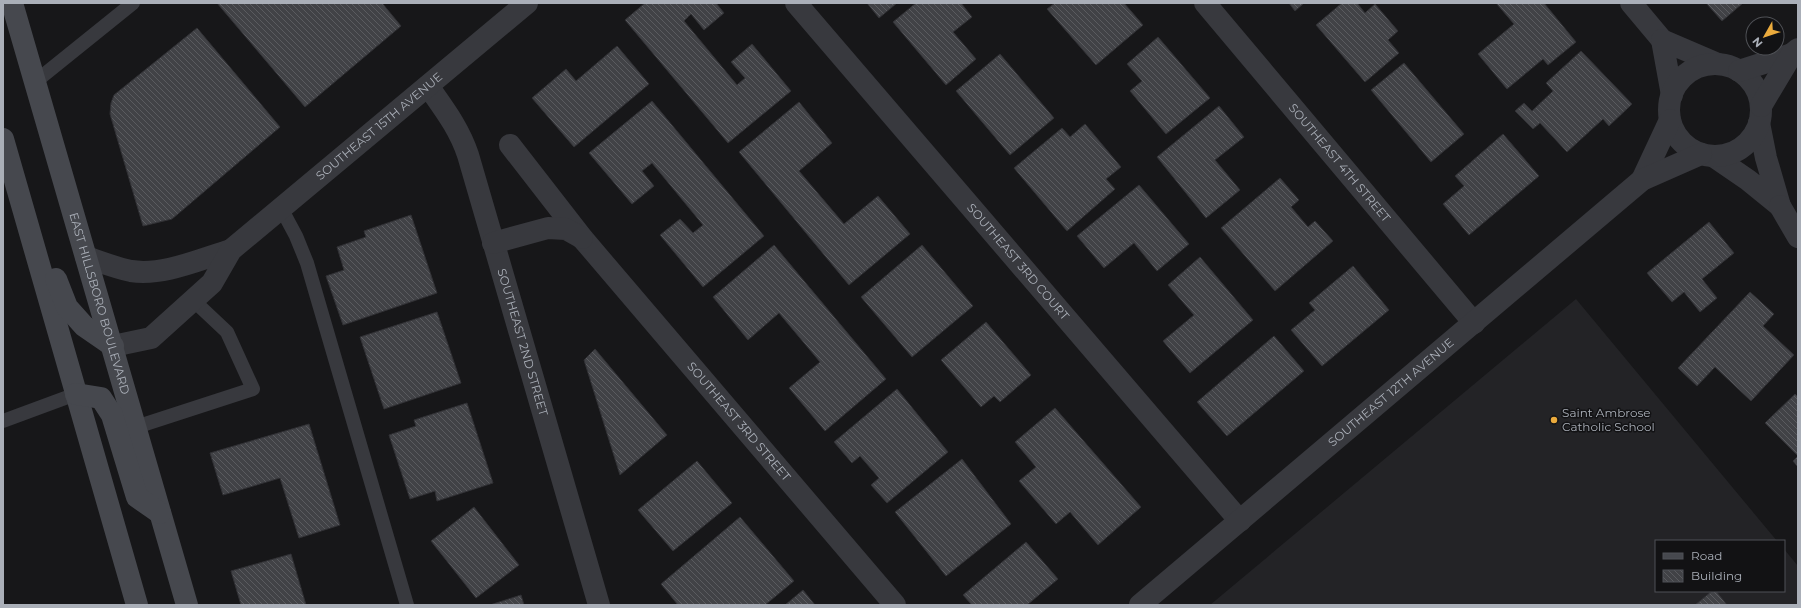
<svg xmlns="http://www.w3.org/2000/svg" width="1801" height="608" viewBox="0 0 1801 608" font-family="Montserrat,sans-serif">
  <style>
    .built { fill: #232326 }
    .building { fill: url(#building-back-hatch); stroke: #313135 }
    .lines { fill: none; stroke-linecap: round; stroke-linejoin: round }
    .service { stroke: #38393e; stroke-width: 14 }
    .minor { stroke: #38393e; stroke-width: 22 }
    .tertiary { stroke: #38393e; stroke-width: 22 }
    .secondary { stroke: #46484e; stroke-width: 22 }
    .poi-dot { fill: #ebab3d; stroke: #121214; stroke-width: 1.5 }
    .labels { text-anchor: middle; stroke-width: 3; stroke-linejoin: round; paint-order: stroke }
    .street-label { font-size: 12px; fill: #aaafb8; stroke: #121214 }
    .poi-label { font-size: 12px; fill: #aaafb8; stroke: #121214; text-anchor: start }
  </style>
  <defs>
    <pattern id="building-back-hatch" width="6" height="6" patternUnits="userSpaceOnUse"><rect width="6" height="6" fill="#414246"/><path d="M-1 5l2 2M0 0l6 6M5-1l2 2" fill="none" stroke="#5a5b5f"/></pattern>
  </defs>
  <rect width="100%" height="100%" fill="#171719"/>
  <path class="built" d="M1576 299 1777 541H1656V591H1784V549L1798 566V605H1210Z"/>
  <path class="building" d="M217 3H382L401 26 305 107Z
    M645 3H716L724 13 704 30 691 14 684 21 737 85 745 78 731 62 752 44 791 91 728 143 625 20Z
    M867 3H897L879 18Z
    M916 3H961L972 17 953 32 976 59 946 85 893 22Z
    M1055 3H1124L1143 25 1096 65 1047 9Z
    M1289 3H1304L1295 11Z
    M1342 3H1357L1365 13 1375 4 1398 31 1388 40 1399 53 1365 82 1316 25Z
    M1496 3H1544L1576 42 1548 65 1543 59 1507 89 1478 54 1514 24Z
    M1706 3H1743L1722 21Z
    M197 28 280 127 172 219 143 226 110 114 111 103 114 95Z
    M1158 37 1210 98 1166 134 1130 91 1142 81 1127 64Z
    M617 46 649 84 574 147 532 98 566 69 576 81Z
    M1581 51 1632 104 1609 126 1603 119 1567 152 1540 123 1533 129 1515 111 1524 103 1532 111 1553 91 1546 83Z
    M1000 54 1054 118 1010 155 956 91Z
    M1404 63 1464 134 1431 162 1371 90Z
    M652 101 764 236 703 287 660 235 680 219 693 233 703 225 652 163 642 171 654 186 632 204 589 153Z
    M799 102 832 143 799 171 844 224 878 196 910 234 849 285 739 152Z
    M1219 106 1244 137 1215 160 1240 190 1206 218 1157 157Z
    M1085 124 1121 167 1106 179 1115 189 1067 231 1014 168 1062 128 1070 137Z
    M1503 134 1539 176 1469 235 1443 204 1464 186 1455 176Z
    M1280 178 1299 200 1291 207 1308 227 1315 221 1333 241 1275 291 1221 228Z
    M1139 185 1189 244 1157 271 1134 243 1104 268 1077 236Z
    M411 215 437 293 343 325 326 276 344 270 337 247 366 237 364 231Z
    M1709 222 1734 253 1702 279 1717 298 1700 312 1684 292 1672 302 1647 273Z
    M774 245 886 379 825 431 789 388 820 362 779 313 748 340 713 297Z
    M922 245 973 306 912 357 861 297Z
    M1200 257 1253 320 1190 373 1163 341 1194 315 1168 285Z
    M1353 266 1389 310 1322 366 1291 330 1315 310 1309 303Z
    M1750 292 1774 314 1763 326 1794 355 1751 401 1715 367 1697 386 1678 368Z
    M437 312 461 383 384 409 360 337Z
    M986 322 1031 375 1000 402 994 396 981 407 941 360Z
    M1274 336 1304 371 1227 436 1197 402Z
    M595 349 667 435 620 475 584 360Z
    M897 389 948 452 887 503 871 485 879 478 860 456 852 463 834 442Z
    M1795 394 1798 397V467L1793 461 1798 456 1765 423Z
    M467 403 493 483 437 501 435 491 410 499 389 435 416 426 414 420Z
    M1055 408 1141 507 1098 545 1070 512 1056 524 1019 481 1036 467 1015 442Z
    M309 424 340 525 299 538 280 478 223 495 210 453Z
    M962 459 1011 524 946 576 895 512Z
    M697 461 732 503 673 551 638 510Z
    M474 507 519 565 476 598 431 541Z
    M740 517 794 581 765 605H678L661 584Z
    M1026 542 1058 579 1027 605H972L963 595Z
    M291 554 306 605H241L231 571Z
    M803 590 815 605H785Z
    M1712 591H1716L1727 605H1695Z
    M521 595 524 605H490Z"/>
  <g class="lines">
    <path class="service" d="M35 82 133 3
      M281 208 296 236 307 263 407 605
      M3 421 76 394
      M136 427 253 389 227 332 193 300"/>
    <g class="minor">
      <path id="s1" d="M796 3 1240 521"/>
      <path id="s2" d="M1205 3 1474 323"/>
      <path d="M1631 3 1662 40"/>
      <path id="s3" d="M428 86C444 109 459 128 468 155L599 605"/>
      <path d="M1672 95 1662 40 1718 64"/>
      <path id="s4" d="M510 145 583 239 895 605"/>
      <path d="M1713 156 1748 180 1780 206 1766 158 1759 123"/>
      <path d="M1780 206 1798 237"/>
      <path d="M493 243 548 228 566 229 582 238"/>
      <path d="M86 257C101 262 116 268 131 271 164 276 200 259 231 250"/>
      <path id="s5" d="M113 346 151 338 212 283 231 250 527 3"/>
    </g>
    <g class="tertiary">
      <circle cx="1715" cy="110" r="46"/>
      <path d="M1739 71 1792 54"/>
      <path d="M1761 106 1792 54 1798 49"/>
      <path d="M1642 180 1670 120"/>
      <path id="s6" d="M1140 605 1642 180 1701 154"/>
    </g>
    <g class="secondary">
      <path id="s7" d="M12 3 187 605"/>
      <path d="M3 139 137 605"/>
      <path d="M56 279 67 307 84 326 113 346"/>
      <path d="M76 394 101 398 112 415 137 497 160 513"/>
    </g>
  </g>
  <circle class="poi-dot" cx="1554" cy="420" r="4"/>
  <g class="labels">
    <g class="street-label">
      <text dy="4" stroke="none"><textPath href="#s5" startOffset="352">SOUTHEAST 15TH AVENUE</textPath></text>
      <text dy="4" stroke="none"><textPath href="#s2" startOffset="209">SOUTHEAST 4TH STREET</textPath></text>
      <text dy="4" stroke="none"><textPath href="#s1" startOffset="341">SOUTHEAST 3RD COURT</textPath></text>
      <text dy="4" stroke="none"><textPath href="#s7" startOffset="313">EAST HILLSBORO BOULEVARD</textPath></text>
      <text dy="4" stroke="none"><textPath href="#s3" startOffset="275">SOUTHEAST 2ND STREET</textPath></text>
      <text dy="4" stroke="none"><textPath href="#s6" startOffset="329">SOUTHEAST 12TH AVENUE</textPath></text>
      <text dy="4" stroke="none"><textPath href="#s4" startOffset="359">SOUTHEAST 3RD STREET</textPath></text>
    </g>
    <g class="poi-label">
      <text x="1562" y="417">Saint Ambrose<tspan x="1562" dy="14">Catholic School</tspan></text>
    </g>
  </g>
  <rect width="1801" height="608" fill="none" stroke="#aaafb8" stroke-width="8"/>
  <rect x="1655" y="540" width="130" height="52" fill="#121214" stroke="#4f5156"/>
  <rect x="1663" y="553" width="20" height="6" fill="#46484e" stroke="#4f5156"/>
  <text x="1691" y="560" font-size="12" fill="#aaafb8">Road</text>
  <rect x="1663" y="570" width="20" height="12" fill="url(#building-back-hatch)" stroke="#4f5156"/>
  <text x="1691" y="580" font-size="12" fill="#aaafb8">Building</text>
  <g transform="translate(1765 36) rotate(231)"><circle r="19" fill="#121214" stroke="#4f5156"/>
  <path d="M0-3L7 15L0 10L-7 15Z" fill="#ebab3d"/>
  <text y="-6" font-size="11" font-weight="bold" text-anchor="middle" fill="#aaafb8">N</text>
  </g>
</svg>
